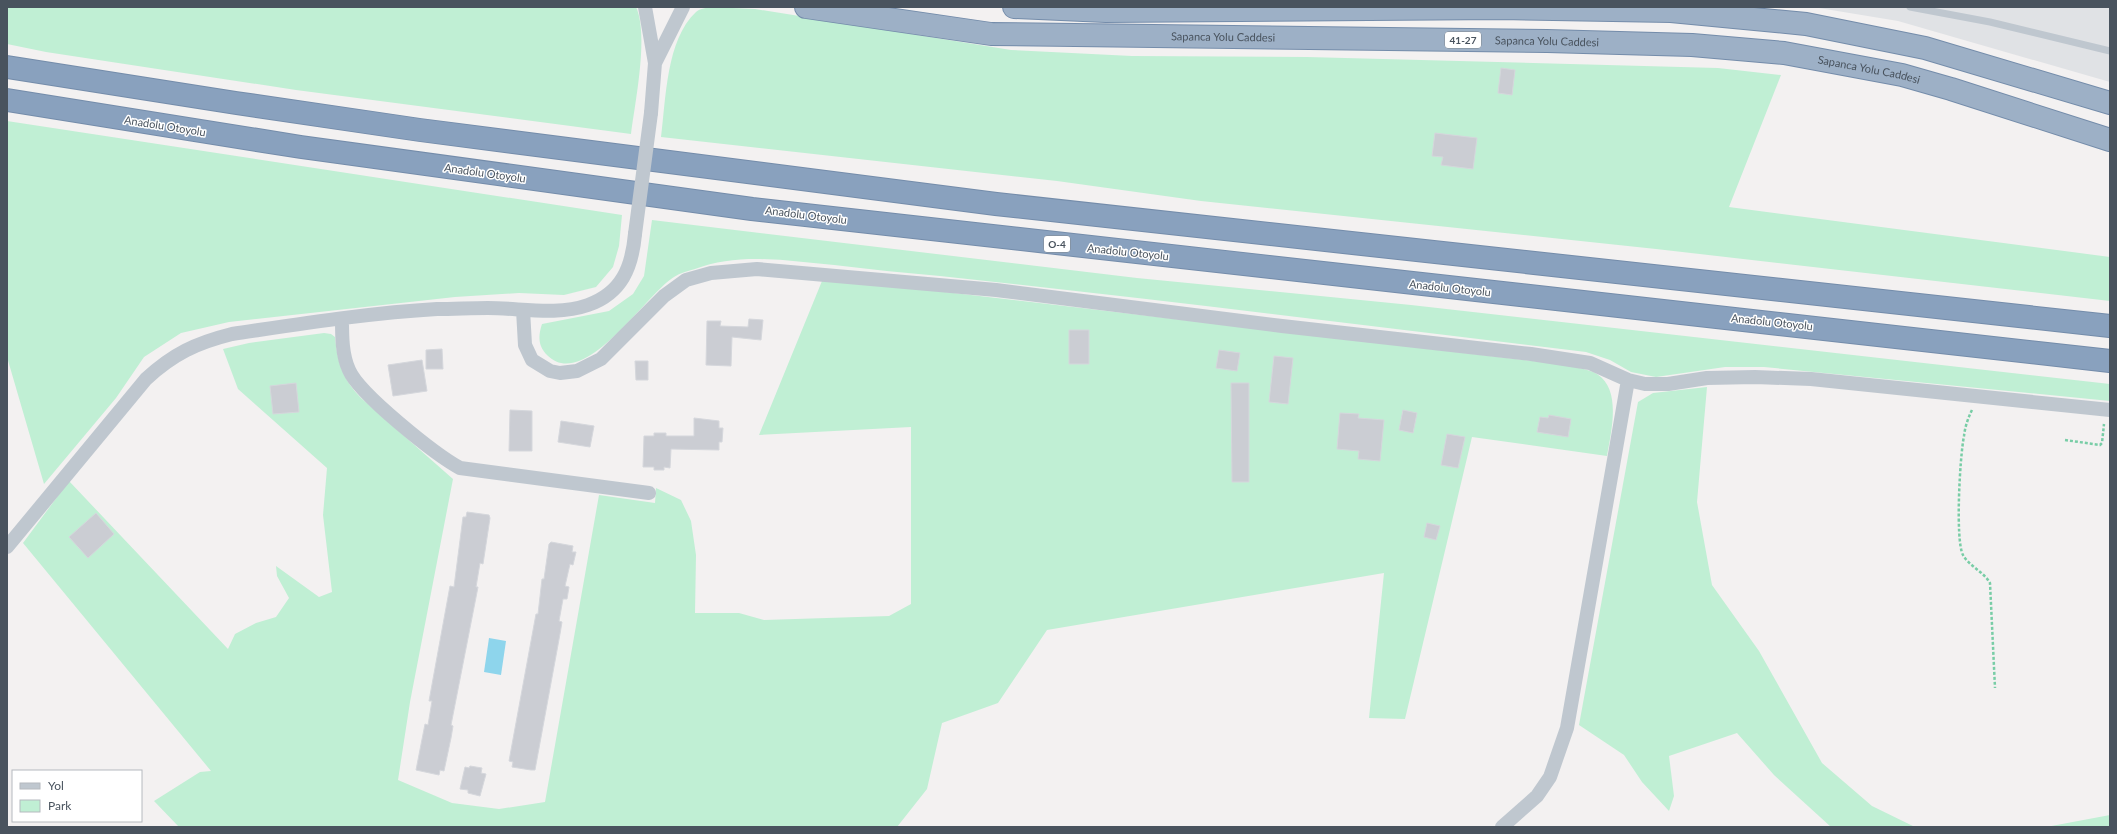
<svg xmlns="http://www.w3.org/2000/svg" width="2117" height="834" viewBox="0 0 2117 834" font-family="Lato,sans-serif">
  <style>
    .airport { fill: #e0e2e5 }
    .green { fill: #c0efd4 }
    .water { fill: #8ed5ec }
    .building { fill: #cbcdd3; stroke: #d5d7dc }
    .lines { fill: none; stroke-linecap: round; stroke-linejoin: round }
    .trunk-casing { stroke: #748caa; stroke-width: 24 }
    .motorway-casing { stroke: #748caa; stroke-width: 24 }
    .path { stroke: #78cda6; stroke-width: 2.5; stroke-dasharray: 3 2; stroke-linecap: butt }
    .service { stroke: #bfc7cf; stroke-width: 7 }
    .minor { stroke: #bfc7cf; stroke-width: 14 }
    .trunk { stroke: #9db0c6; stroke-width: 22 }
    .motorway { stroke: #89a1be; stroke-width: 22 }
    .minor-bridge { stroke: #bfc7cf; stroke-width: 14 }
    .labels { text-anchor: middle; stroke-width: 3; stroke-linejoin: round; paint-order: stroke }
    .shield { fill: #fff; stroke: #80878e; stroke-width: 1 }
    .shield-label { font-size: 10px; font-weight: bold; fill: #49535e }
    .street-label { font-size: 11px; fill: #49535e; stroke: #fff }
  </style>
  <rect width="100%" height="100%" fill="#f3f1f1"/>
  <path class="airport" d="M1813 7H2110V82L1898 21Z"/>
  <path class="green" d="M7 7H636C649 35 635 102 631 134L296 90 46 52 7 44Z
    M710 7 755 9 1011 50 1132 56 1307 57 1718 68 1781 75 1729 207 2110 257V301L1656 249 1201 201 1057 181 661 137C666 99 666 40 696 12 699 9 706 8 710 7Z
    M7 121 622 215 619 246 613 267 596 287 564 295 519 293 455 297 229 322 181 333 144 357 116 398 44 484 7 357Z
    M652 220 1137 278 1411 305 2110 384V401L1764 367H1725L1656 377 1631 372 1610 360 1586 352C1371 326 1156 299 940 276 904 273 869 269 834 265 788 261 739 252 695 269 688 271 680 273 674 277 647 293 584 393 547 355 538 346 538 336 542 324L609 311 633 294 644 276Z
    M822 281 902 287 1567 365C1576 368 1589 369 1597 374 1622 390 1611 432 1607 456L1472 437 1405 719 1369 718 1384 573 1047 630 998 703 942 723 927 789 897 827H179L154 801 200 772 211 771 23 543 69 481 228 649 235 634 256 623 276 617 289 598 277 576 276 566 319 597 332 592 323 515 327 468 238 389 223 349 249 343 324 333 331 334 335 337C338 364 342 378 361 398L453 479 410 702 398 780 452 803 499 809 545 802 599 495 655 503 656 488 681 500 691 521 696 555 695 613H739L764 620 889 616 911 604V427L759 435Z
    M1707 387 1697 502 1712 585 1759 651 1822 763 1872 806 1915 827H1831L1774 775 1737 733 1669 756 1674 796 1669 811 1642 782 1624 755 1579 725 1638 402 1653 393Z
    M2110 815V827H2046Z"/>
  <path class="water" d="M489 638 506 641 501 675 484 672Z"/>
  <path class="building" d="M1501 68 1515 70 1512 95 1498 93Z
    M1435 133 1477 138 1473 169 1441 165 1443 157 1432 156Z
    M749 319 763 320 761 340 732 337 731 366 706 365 707 321H721L720 326 748 327Z
    M1069 330H1089V364H1069Z
    M442 349 443 369H426V350Z
    M1219 350 1240 353 1237 371 1216 368Z
    M1274 356 1293 358 1288 404 1269 402Z
    M422 360 427 391 393 396 388 365Z
    M635 361H648V380H636Z
    M296 383 299 412 273 414 270 386Z
    M1231 383H1249V482H1232Z
    M510 410 532 411V451H509Z
    M1403 410 1417 413 1413 433 1399 430Z
    M1340 413 1359 414 1358 418 1384 420 1380 461 1358 459 1359 451 1337 449Z
    M1549 415 1571 419 1568 437 1537 432 1540 417 1548 418Z
    M694 418 719 421V428H723L722 442H719V450L671 449 670 468 664 467V470H654V467H643L644 436H654V433H666V436H694Z
    M561 421 594 426 590 447 558 442Z
    M1447 434 1465 437 1458 468 1441 465Z
    M467 512 489 515 490 518 483 564 480 563 476 587H478L451 725 453 726 451 738 444 771 440 770 439 775 416 770 425 724 428 725 432 701H429L450 586 454 587 463 517H466Z
    M96 513 114 534 88 558 69 537Z
    M1427 523 1440 526 1436 540 1424 537Z
    M551 542 573 546 572 552H576L573 565 570 564 565 586 569 587 567 599H563L559 621 562 622 560 634 535 770H531L512 767 513 762 509 761 536 614H538L542 579H544L549 544Z
    M470 766 482 768 481 773 486 774 480 796 468 793V790L460 789 465 767 469 768Z"/>
  <g class="lines">
    <g class="trunk-casing">
      <g id="trunk">
        <path id="s1" d="M806 7 991 34 1547 41 1692 45 1784 53 1902 75 1951 89 2110 140"/>
        <path d="M1014 7 1106 11 1501 8 1671 11 1806 24 1925 48 2110 103"/>
      </g>
    </g>
    <g class="motorway-casing">
      <path id="motorway" d="M7 67 236 103 420 130 996 204 2110 326
        M7 100 301 147 752 209 2110 361"/>
    </g>
    <path class="path" d="M1972 410C1968 418 1965 427 1964 436 1960 455 1955 540 1963 555 1969 566 1984 572 1990 583L1995 688
      M2065 440 2100 445 2102 443 2104 424"/>
    <path class="service" d="M1910 7 1990 22 2110 51"/>
    <path class="minor" d="M645 7 655 63 651 113
      M655 63 683 7
      M523 310 525 345 532 360 550 371 560 373 577 371 601 359 664 296 686 280 711 273 757 269 996 290 1282 326 1531 354 1590 363 1628 380 1645 384H1668L1707 378 1755 377 1811 379 2110 410
      M342 319C342 336 342 355 349 370 359 394 436 455 460 468L649 493
      M7 547 146 379C173 354 196 343 232 334 300 324 368 313 437 309 454 309 471 308 488 308 521 308 557 316 588 305 622 293 632 267 635 234
      M1502 827 1537 796 1550 777 1567 728 1628 380"/>
    <use href="#trunk" class="trunk"/>
    <use href="#motorway" class="motorway"/>
    <path class="minor-bridge" d="M635 234 651 113"/>
  </g>
  <g class="labels">
    <g class="shield">
      <rect x="1445" y="32" width="36" height="16" rx="3"/>
      <rect x="1044" y="236" width="26" height="16" rx="3"/>
    </g>
    <g class="shield-label">
      <text x="1463" y="44">41-27</text>
      <text x="1057" y="248">O-4</text>
    </g>
    <g class="street-label">
      <text dy="4" stroke="none"><textPath href="#s1" startOffset="419">Sapanca Yolu Caddesi</textPath></text>
      <text dy="4" stroke="none"><textPath href="#s1" startOffset="743">Sapanca Yolu Caddesi</textPath></text>
      <text dy="4" stroke="none"><textPath href="#s1" startOffset="1067">Sapanca Yolu Caddesi</textPath></text>
      <text transform="translate(165 126) rotate(9)" y="4">Anadolu Otoyolu</text>
      <text transform="translate(485 173) rotate(8)" y="4">Anadolu Otoyolu</text>
      <text transform="translate(806 215) rotate(7)" y="4">Anadolu Otoyolu</text>
      <text transform="translate(1128 252) rotate(6)" y="4">Anadolu Otoyolu</text>
      <text transform="translate(1450 288) rotate(6)" y="4">Anadolu Otoyolu</text>
      <text transform="translate(1772 322) rotate(6)" y="4">Anadolu Otoyolu</text>
    </g>
  </g>
  <rect width="2117" height="834" fill="none" stroke="#49535e" stroke-width="16"/>
  <rect x="12" y="770" width="130" height="52" fill="#ffffff" stroke="#b6babf"/>
  <rect x="20" y="783" width="20" height="6" fill="#bfc7cf" stroke="#b6babf"/>
  <text x="48" y="790" font-size="12" fill="#49535e">Yol</text>
  <rect x="20" y="800" width="20" height="12" fill="#c0efd4" stroke="#b6babf"/>
  <text x="48" y="810" font-size="12" fill="#49535e">Park</text>
</svg>
